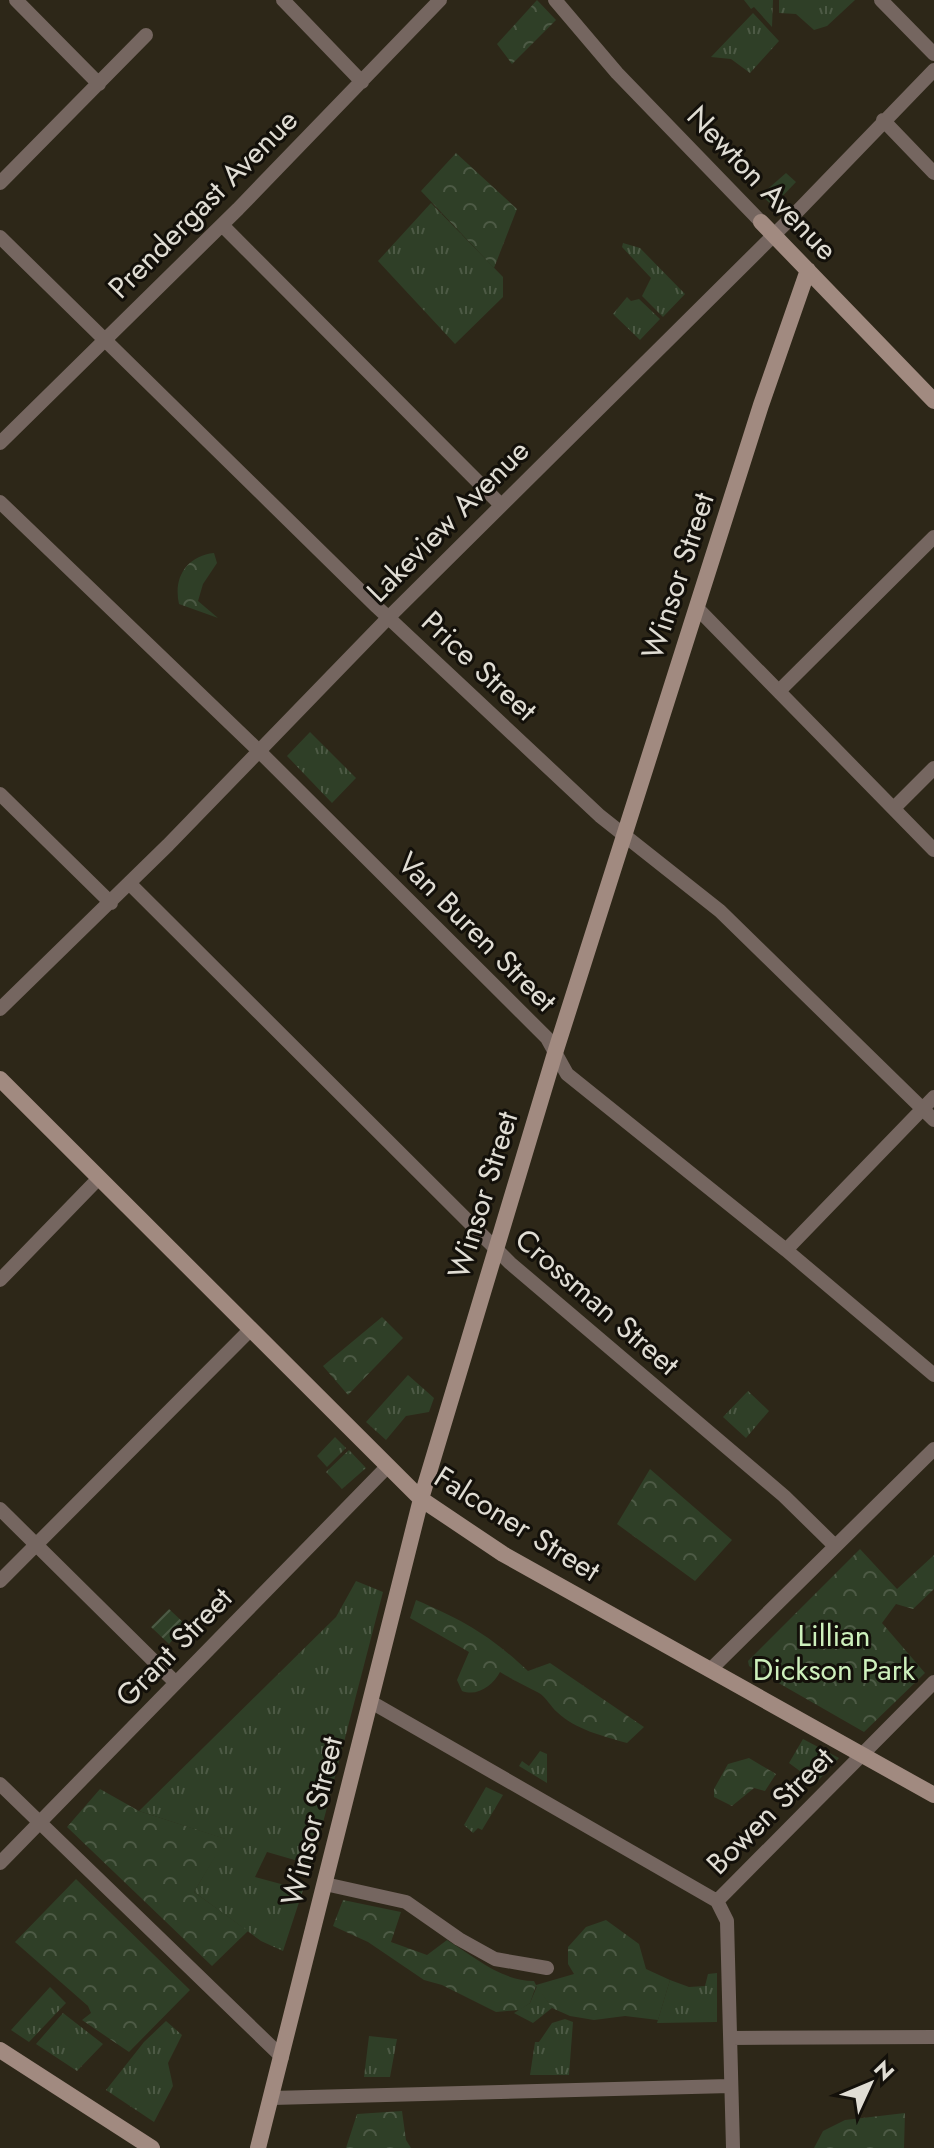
<svg xmlns="http://www.w3.org/2000/svg" width="934" height="2148" viewBox="0 0 934 2148" font-family="Jost,sans-serif">
  <style>
    .grass { fill: url(#grass-tufts) }
    .forest { fill: url(#forest-crowns) }
    .garden { fill: url(#garden-furrows) }
    .lines { fill: none; stroke-linecap: round; stroke-linejoin: round }
    .street { stroke: #756660; stroke-width: 14 }
    .secondary { stroke: #a18a80; stroke-width: 16 }
    .labels { text-anchor: middle; stroke-width: 6; stroke-linejoin: round; paint-order: stroke }
    .street-label { font-size: 30px; fill: #e0ddd4; stroke: #13100a }
    .park-label { font-size: 30px; fill: #cdf0bc; stroke: #13100a }
  </style>
  <defs>
    <pattern id="grass-tufts" width="24" height="20" patternUnits="userSpaceOnUse" patternTransform="scale(2)"><rect width="24" height="20" fill="#2f3f27"/><path d="M3 7l-1-3M5 7V3M7 7l1-3M15 17l-1-3M17 17v-4M19 17l1-3" fill="none" stroke="#4d5a45"/></pattern>
    <pattern id="forest-crowns" width="20" height="18" patternUnits="userSpaceOnUse" patternTransform="scale(2)"><rect width="20" height="18" fill="#2f3f27"/><path d="M2 6a3 3 0 1 1 6 0M12 15a3 3 0 1 1 6 0" fill="none" stroke="#4d5a45"/></pattern>
    <pattern id="garden-furrows" width="10" height="10" patternUnits="userSpaceOnUse" patternTransform="scale(2)"><rect width="10" height="10" fill="#2f3f27"/><path d="M-1 1l2-2M0 10L10 0M9 11l2-2" fill="none" stroke="#4d5a45"/></pattern>
  </defs>
  <rect width="100%" height="100%" fill="#2d2718"/>
  <path class="grass" d="M744 0H773L772 27 754 7 751 9Z
    M779 0H855L827 26 814 30 796 14 779 13Z
    M753 13 779 41 750 73 731 59 711 57Z
    M786 173 796 182 773 206 761 195Z
    M431 203 503 277V297L455 344 378 261Z
    M623 243 640 248 685 294 663 317 642 296 651 278 622 247Z
    M627 297 631 301 639 299 660 319 640 340 613 314Z
    M310 732 356 778 332 803 287 756Z
    M408 1375 434 1398 429 1412 406 1416 386 1440 366 1422Z
    M748 1391 769 1411 746 1438 723 1417Z
    M335 1437 346 1448 327 1467 317 1456Z
    M349 1450 366 1468 342 1489 326 1472Z
    M356 1581 383 1592 312 1865 267 1852 255 1877 303 1890 283 1951 261 1941 194 1892 225 1839 139 1811 336 1617Z
    M803 1739 839 1758 816 1783 789 1763Z
    M540 1751 547 1754V1783L519 1766 522 1761 529 1766Z
    M486 1787 503 1795 482 1830 478 1828 473 1833 464 1825Z
    M717 1973V2022L657 2023 670 1980 689 1987 705 1986 708 1974Z
    M537 1986 552 2008 533 2023 514 2013 530 2003Z
    M50 1987 66 2003 29 2042 11 2030Z
    M63 2013 103 2044 77 2071 36 2044Z
    M565 2019 573 2022 569 2075H530L535 2042H539L552 2023Z
    M166 2021 182 2035 168 2063 173 2086 154 2122 106 2090 144 2042Z
    M369 2036 397 2039 390 2077H364Z"/>
  <path class="forest" d="M537 0 556 20 512 64 497 44Z
    M456 153 517 209 494 268 421 191Z
    M214 553 217 563 203 584 198 601 218 618 179 604C173 577 187 556 214 553Z
    M382 1317 403 1338 348 1395 323 1366Z
    M650 1469 732 1540 695 1581 617 1524Z
    M860 1549 897 1589 934 1555V1589L913 1609 896 1604 882 1623 925 1673 864 1732 749 1666 748 1661Z
    M416 1600C463 1620 491 1636 528 1671L550 1663 644 1727 627 1743C603 1736 576 1730 557 1712 551 1707 546 1697 539 1693 526 1686 513 1680 500 1672 493 1685 478 1697 462 1691L457 1680 469 1652 410 1618Z
    M749 1758 776 1774 765 1791 754 1788 732 1806 714 1797V1789L728 1764Z
    M100 1789 139 1811 226 1839 194 1892 248 1931 212 1966 67 1827Z
    M76 1879 190 1990 129 2052 82 2020 91 2013 88 2006 15 1942Z
    M343 1900 401 1912 391 1942 427 1955 447 1940C475 1957 501 1981 534 1981L536 1985 574 1974 568 1964V1947L586 1927 606 1920 639 1944 646 1969 670 1980 658 2020 625 2016 594 2020 570 2016 552 2008 536 1986 530 2003 520 2010 496 2012 442 1985 424 1980 368 1942 333 1926Z
    M402 2111 406 2140 411 2148H346L357 2114Z
    M905 2113 904 2148H814L823 2131 845 2120Z"/>
  <path class="garden" d="M169 1609 186 1625 169 1644 151 1627Z"/>
  <g class="lines">
    <path class="street" d="M16 0 99 84
      M283 0 362 82
      M555 0 617 73 761 222
      M881 0 934 54
      M883 120 934 173
      M0 183 146 35
      M222 225 501 505
      M0 237 377 607 600 816 720 911 934 1120
      M0 443 238 209 440 0
      M0 502 260 752 547 1038 567 1074 786 1250 934 1375
      M697 608 934 850
      M779 691 934 537
      M0 794 111 903
      M894 808 934 768
      M130 884 510 1263 784 1496 835 1546
      M0 1009 168 845 388 618 792 217 934 70
      M786 1250 934 1097
      M0 1280 98 1179
      M0 1509 175 1682
      M0 1581 249 1331
      M710 1670 934 1449
      M371 1702 717 1901 727 1921 733 2148
      M0 1784 282 2057
      M0 1863 386 1468
      M325 1884 406 1902 459 1939 495 1959 547 1968
      M717 1901 934 1682
      M730 2038 934 2037
      M272 2098 730 2086"/>
    <path class="secondary" d="M761 222 934 401
      M0 1079 421 1499 503 1554 934 1795
      M0 2050 152 2148
      M258 2148 421 1499 555 1053 761 405 808 270"/>
  </g>
  <g class="labels">
    <g class="street-label">
      <text transform="translate(762 183) rotate(46)" y="10">Newton Avenue</text>
      <text transform="translate(203 204) rotate(-45)" y="10">Prendergast Avenue</text>
      <text transform="translate(448 521) rotate(-45)" y="10">Lakeview Avenue</text>
      <text transform="translate(678 576) rotate(-72)" y="10">Winsor Street</text>
      <text transform="translate(479 666) rotate(43)" y="10">Price Street</text>
      <text transform="translate(477 932) rotate(45)" y="10">Van Buren Street</text>
      <text transform="translate(483 1195) rotate(-73)" y="10">Winsor Street</text>
      <text transform="translate(597 1302) rotate(41)" y="10">Crossman Street</text>
      <text transform="translate(517 1524) rotate(32)" y="10">Falconer Street</text>
      <text transform="translate(174 1647) rotate(-46)" y="10">Grant Street</text>
      <text transform="translate(770 1811) rotate(-45)" y="10">Bowen Street</text>
      <text transform="translate(312 1821) rotate(-76)" y="10">Winsor Street</text>
    </g>
    <g class="park-label">
      <text x="834" y="1646">Lillian<tspan x="834" dy="34">Dickson Park</tspan></text>
    </g>
  </g>
  <g transform="translate(870 2084) rotate(46)" stroke="#13100a" stroke-width="6" paint-order="stroke">
  <path d="M0-6L14 30L0 20L-14 30Z" fill="#e0ddd4"/>
  <text y="-12" font-size="22" font-weight="bold" text-anchor="middle" fill="#e0ddd4">N</text>
  </g>
</svg>
